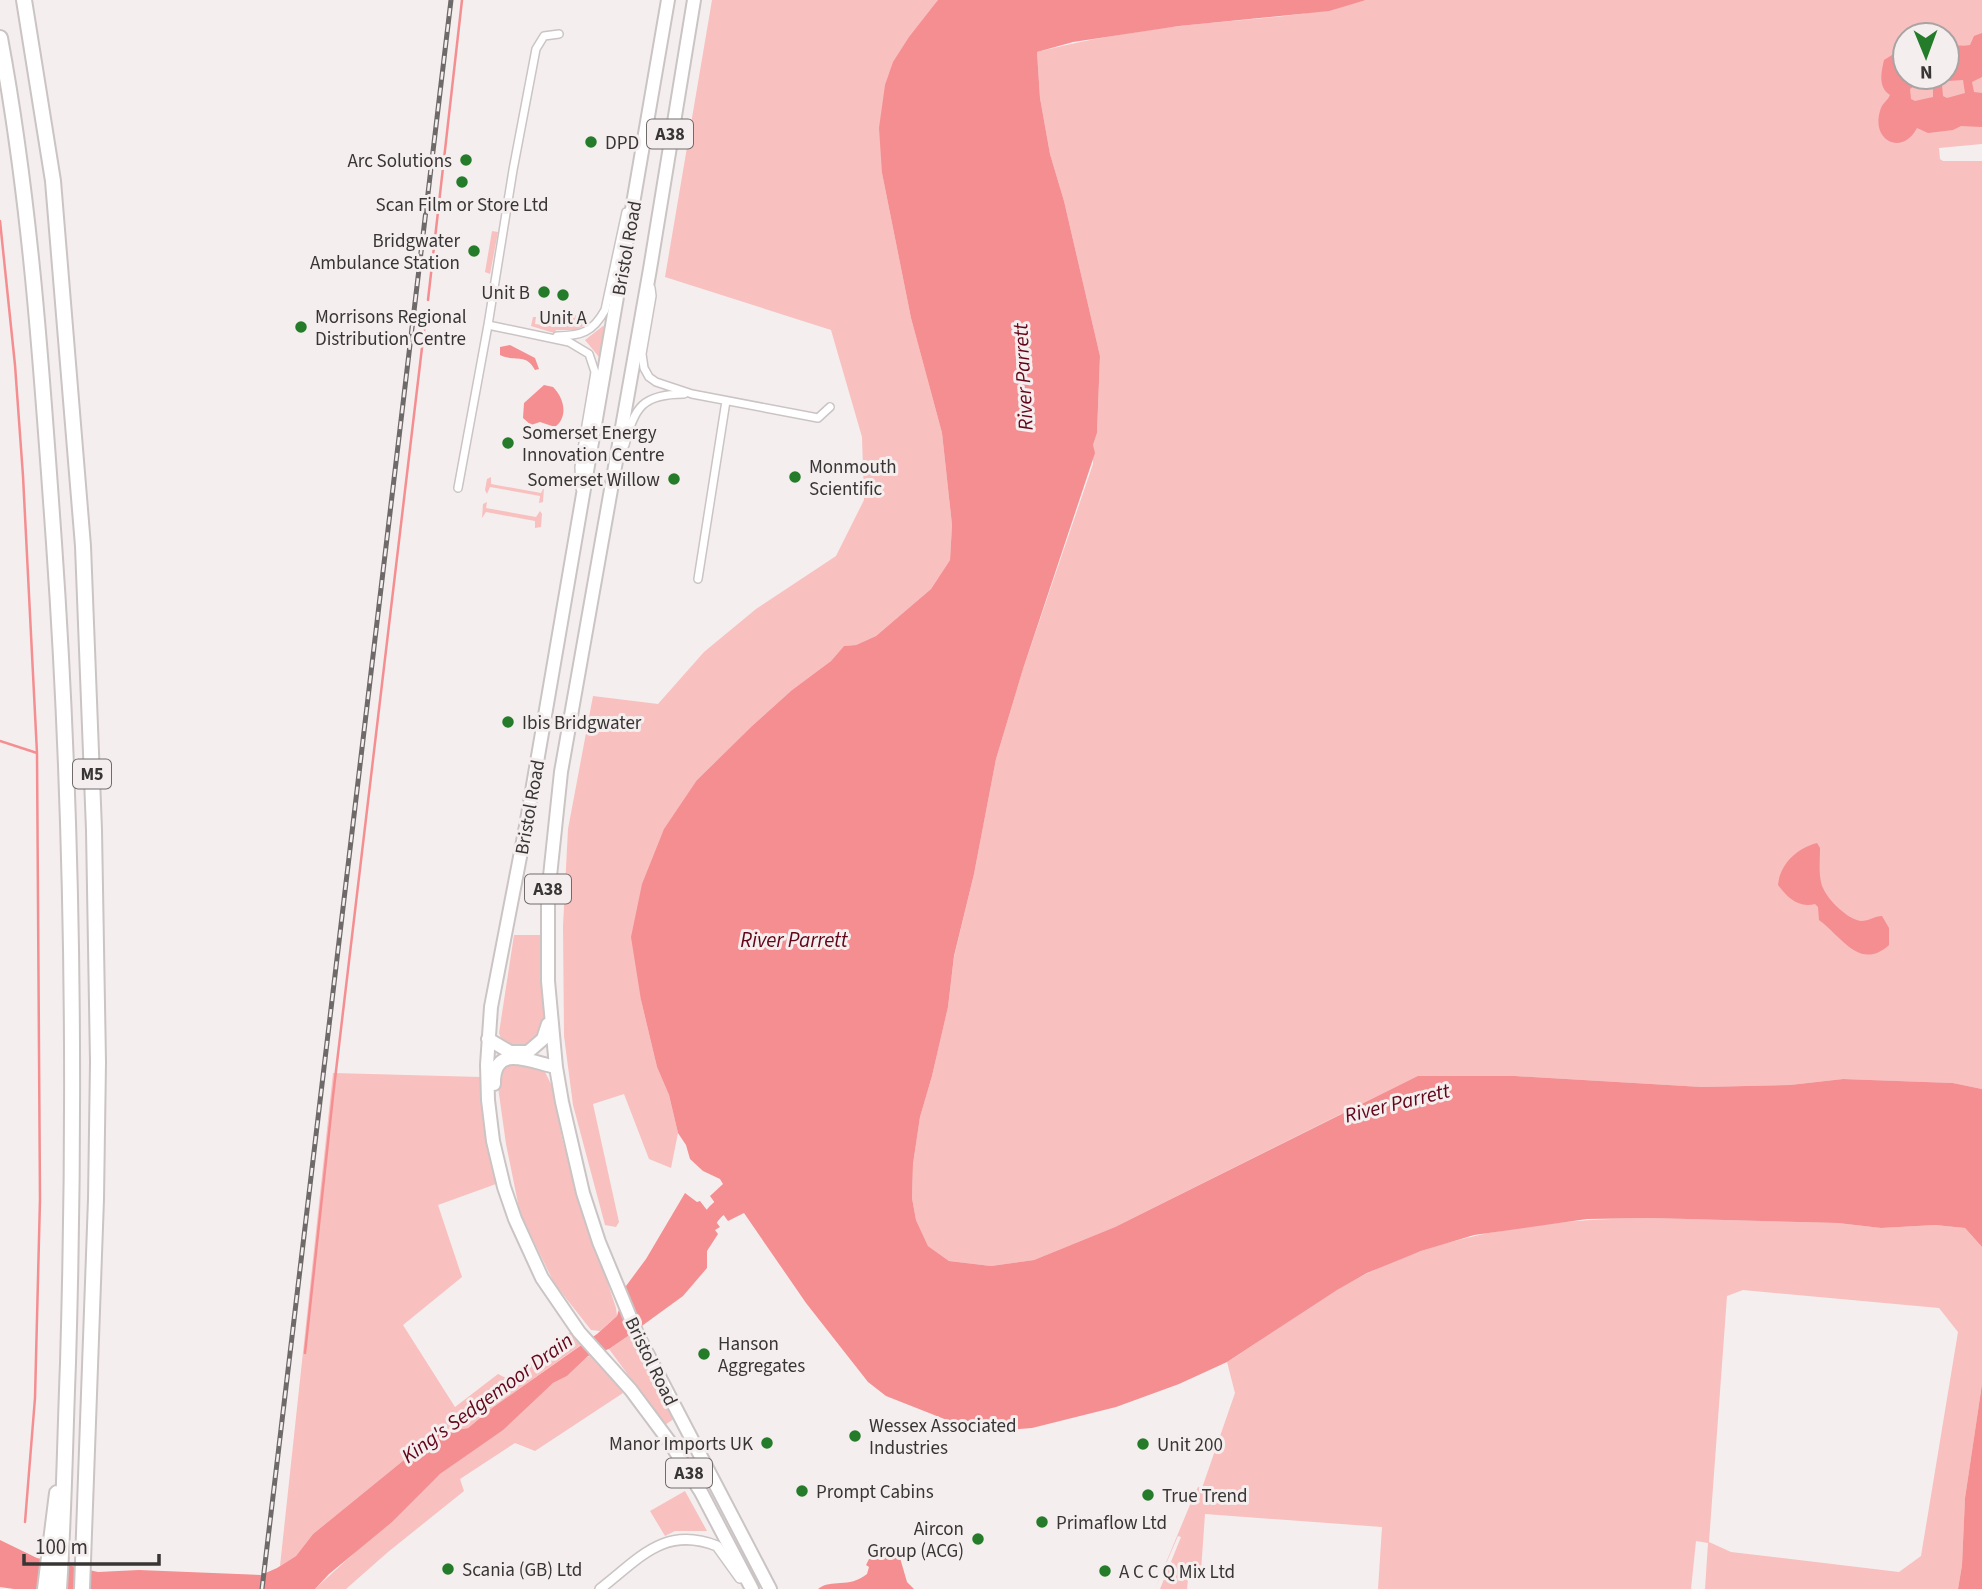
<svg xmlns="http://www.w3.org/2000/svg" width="1982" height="1589" viewBox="0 0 1982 1589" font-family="'Source Sans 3',sans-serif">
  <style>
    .green { fill: #f8c0bf; fill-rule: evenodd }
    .water { fill: #f48e91; fill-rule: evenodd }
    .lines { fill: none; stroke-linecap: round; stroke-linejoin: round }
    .stream { stroke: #f48e91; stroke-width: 2.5 }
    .river { stroke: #f48e91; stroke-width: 16 }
    .minor-casing { stroke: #cbc4c4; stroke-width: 10 }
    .tertiary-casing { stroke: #cbc4c4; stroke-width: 12 }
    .primary-casing { stroke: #cbc4c4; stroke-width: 16 }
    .motorway-casing { stroke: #cbc4c4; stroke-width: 18 }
    .minor { stroke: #fff; stroke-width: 7 }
    .tertiary { stroke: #fff; stroke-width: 9 }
    .primary { stroke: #fff; stroke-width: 12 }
    .motorway { stroke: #fff; stroke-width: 14 }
    .rail-casing { stroke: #6e6a6a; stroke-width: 5 }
    .rail { stroke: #f5eeee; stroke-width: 2.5; stroke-dasharray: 8; stroke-linecap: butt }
    .poi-dot { fill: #247b29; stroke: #f5eeee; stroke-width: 2.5 }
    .labels { text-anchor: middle; stroke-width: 6; stroke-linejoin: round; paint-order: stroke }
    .shield { fill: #f5eeee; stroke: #716c6c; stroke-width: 2 }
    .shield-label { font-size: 18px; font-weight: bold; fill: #383535 }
    .poi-label { font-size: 19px; fill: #383535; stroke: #f5eeee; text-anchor: start }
    .street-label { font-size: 19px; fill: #383535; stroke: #f5eeee }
    .water-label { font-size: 21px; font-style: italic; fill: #630518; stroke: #f5eeee }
  </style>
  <rect width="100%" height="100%" fill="#f5eeee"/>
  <path class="green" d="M712 0H938L928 16 882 173 911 318 942 433 952 525 950 560 931 589 876 636 856 645 844 646 831 661 792 690 752 726 697 780 641 1000 657 1067 669 1095 678 1133 671 1168 649 1159 624 1094 593 1104 619 1222 616 1227 605 1225 573 1105 564 1036 563 926 568 829 593 696 658 704 704 652 756 609 836 556 864 500 862 437 831 330 665 277Z
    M1366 0H1982V144L1939 148 1940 159 1943 161H1982V1089L1953 1083 1843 1079 1790 1085 1702 1087 1515 1076 1341 1114 1115 1227 1034 1260 991 1266 949 1261 928 1246 916 1220 912 1198 913 1164 920 1117 932 1076 948 1007 954 957 974 874 996 759 1023 669 1093 464V445L1097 433 1100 356 1064 201 1050 154 1040 98 1037 52C1084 40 1131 32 1180 26 1243 19 1305 18 1366 0ZM1905 35H1947V77H1905Z
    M492 231 498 232 490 274 485 272Z
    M572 314 582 317 588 324 575 330H556L554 333 531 326 533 317H536L535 324 550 326 551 320 571 323Z
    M603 326 606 327 599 357 585 340Z
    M491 477V484L541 493 544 487 543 502 539 503 540 496 490 487 487 494 485 490 487 479Z
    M487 502 486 508 536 517 540 511 542 514 541 527 535 528V521L486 512 482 518 483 504Z
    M514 935H543L544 1018 536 1045 523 1050 503 1044 499 1033Z
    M512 1062 543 1068 553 1088 562 1138 573 1178 616 1308 617 1316 600 1331 591 1330 554 1283 520 1213 506 1144 497 1080 500 1071Z
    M333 1073 481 1077 496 1184 438 1205 462 1277 403 1325 455 1407 498 1374 508 1379 572 1331 585 1342 492 1408 468 1428 439 1433 431 1438 313 1534 296 1556 280 1566Z
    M1650 1218 1838 1223 1881 1228 1935 1225 1965 1228 1982 1247V1384L1965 1498 1962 1565 1958 1589H1705L1708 1543 1696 1541 1691 1589H1378L1382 1527 1205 1514 1201 1571 1189 1570 1187 1589H1160L1181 1537 1178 1536 1155 1589 1192 1500 1198 1487 1202 1488 1235 1393 1227 1362C1273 1333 1317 1298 1366 1274 1455 1230 1553 1219 1650 1218ZM1743 1290 1939 1308 1958 1332 1921 1556 1899 1572 1731 1552 1709 1542 1727 1296Z
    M631 1334 675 1418 665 1425 609 1349Z
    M595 1354 623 1393 535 1451 515 1443 460 1479 464 1491 388 1552 346 1589H315L440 1474 493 1436 553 1383 567 1376 587 1357Z
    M685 1491 707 1531H675L665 1536 650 1511Z"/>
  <path class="water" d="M938 0H1366L1329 11 1179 26 1073 42 1037 52 1040 98 1050 154 1064 201 1100 356 1097 433 1093 445 1095 453 1023 669 996 759 974 874 954 956 948 1007 932 1076 920 1117 913 1164 912 1198 916 1220 928 1246 949 1261 991 1266 1034 1260 1115 1227 1418 1076H1515L1702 1087 1790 1085 1843 1079 1953 1083 1982 1089V1247L1965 1228 1935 1225 1881 1228 1838 1223 1650 1218 1587 1219 1474 1235 1421 1251 1367 1273 1337 1290 1227 1362 1179 1384 1116 1407 1032 1428 991 1431 952 1422 886 1396 868 1382 806 1303 744 1213 728 1221 710 1196 723 1184 720 1179 703 1171 690 1159 686 1145 678 1133 669 1095 657 1067 641 1000 631 937 642 884 664 829 697 780 752 726 792 690 831 661 844 646 856 645 876 636 931 589 950 560 952 525 942 433 911 318 882 173 879 128 885 85 893 62 909 37Z
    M1982 33V77L1972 82 1974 92 1982 93V127L1961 126 1953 130 1928 133 1917 128C1902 157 1869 140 1881 108 1883 103 1888 100 1890 95 1878 87 1881 73 1884 60L1892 55 1905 54V77H1947V47C1957 44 1962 47 1970 45L1974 36ZM1963 80 1965 93 1947 98 1943 96 1942 85 1947 81ZM1930 83 1933 88V97L1915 101 1911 99 1910 89 1915 85Z
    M510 345 535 358 539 369 535 370C525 352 517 363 500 355V347Z
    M544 385 553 387C565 399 568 417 555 427L540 422 531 425 523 418 524 403Z
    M1817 843 1820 848C1820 860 1818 877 1823 888 1828 900 1847 919 1861 921 1869 921 1875 916 1882 916L1889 928V945C1860 971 1843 938 1819 920L1818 907 1815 904C1798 908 1788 898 1778 885 1780 864 1797 848 1817 843Z
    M685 1193 697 1202 700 1201 720 1227 715 1230 718 1234 707 1251V1268L683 1296 628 1336 609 1349 588 1356 567 1376 553 1383 503 1430 440 1474 392 1522 329 1574 315 1589H14L0 1587V1540L37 1558 98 1572 139 1570 261 1575 277 1568 296 1556 313 1534 431 1438 439 1433 468 1428 492 1408 597 1334 617 1316 626 1286 646 1259Z
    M1982 1384V1589H1958L1962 1565 1965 1498Z
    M898 1551 907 1582 914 1589H818C832 1578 848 1589 867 1574L869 1567 866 1565 869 1559Z"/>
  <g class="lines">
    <path class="stream" d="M0 221 15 365 23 476 37 753 40 1199 35 1398 25 1522
      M428 300 462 0
      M0 741 37 753
      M305 1353 333 1096 426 314"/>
    <path class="river" d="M701 1234C709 1218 719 1202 739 1199"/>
    <g class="minor-casing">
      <path id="minor" d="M559 34 544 36 536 49 513 170 488 325 569 342 589 354 595 372 579 467 580 488
        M651 288 652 296 642 354 644 368 649 377 656 382 692 394 818 418 830 407
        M557 336C581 336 593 332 605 310L626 212
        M625 445C634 407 643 394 684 394
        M458 488 488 325
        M698 579 726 401"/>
    </g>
    <g class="tertiary-casing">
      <path id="tertiary" d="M600 1589C639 1559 664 1525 717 1546L740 1578"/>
    </g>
    <g class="primary-casing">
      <path id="primary" d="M668 0 526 826 491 1007 487 1065 488 1100 493 1141 504 1187 515 1219 542 1278 579 1332 631 1390 669 1441 701 1492 752 1589
        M694 0 650 269 561 772 548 895V981L556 1067 562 1102 583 1193 599 1242 638 1336 770 1589
        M488 1039 510 1052H528L543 1039 548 1024
        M494 1084C493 1041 533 1063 556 1067"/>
    </g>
    <g class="motorway-casing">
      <path id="motorway" d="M24 0 53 181 83 546 94 830 98 1062 96 1199 82 1589
        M0 38C31 204 42 374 54 543 73 816 76 1089 68 1363 65 1438 64 1514 59 1589
        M45 1589 57 1493"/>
    </g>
    <use href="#minor" class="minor"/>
    <use href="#tertiary" class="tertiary"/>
    <use href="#primary" class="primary"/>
    <use href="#motorway" class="motorway"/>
    <g class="rail-casing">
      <path id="rail" d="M262 1589 451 0"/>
    </g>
    <use href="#rail" class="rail"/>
  </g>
  <g class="poi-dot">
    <circle cx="591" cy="142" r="7"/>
    <circle cx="466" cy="160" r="7"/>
    <circle cx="462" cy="182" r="7"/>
    <circle cx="474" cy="251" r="7"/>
    <circle cx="544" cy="292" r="7"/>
    <circle cx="563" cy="295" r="7"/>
    <circle cx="301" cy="327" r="7"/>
    <circle cx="508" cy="443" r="7"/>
    <circle cx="795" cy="477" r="7"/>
    <circle cx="674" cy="479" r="7"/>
    <circle cx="508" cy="722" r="7"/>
    <circle cx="704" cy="1354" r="7"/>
    <circle cx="855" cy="1436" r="7"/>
    <circle cx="767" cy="1443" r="7"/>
    <circle cx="1143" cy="1444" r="7"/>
    <circle cx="802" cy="1491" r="7"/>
    <circle cx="1148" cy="1495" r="7"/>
    <circle cx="1042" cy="1522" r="7"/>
    <circle cx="978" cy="1539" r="7"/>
    <circle cx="448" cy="1569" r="7"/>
    <circle cx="1105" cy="1571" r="7"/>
  </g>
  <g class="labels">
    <g class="shield">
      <rect x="647" y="119.5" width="46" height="29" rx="5"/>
      <rect x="73" y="759.5" width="38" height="29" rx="5"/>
      <rect x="525" y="874.5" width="46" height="29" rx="5"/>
      <rect x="666" y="1458.5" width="46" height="29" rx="5"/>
    </g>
    <g class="shield-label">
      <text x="670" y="140">A38</text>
      <text x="92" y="780">M5</text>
      <text x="548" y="895">A38</text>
      <text x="689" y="1479">A38</text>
    </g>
    <g class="poi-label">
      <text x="605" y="149">DPD</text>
      <text x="452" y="167" text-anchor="end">Arc Solutions</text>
      <text x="462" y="211" text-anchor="middle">Scan Film or Store Ltd</text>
      <text x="460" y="247" text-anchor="end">Bridgwater<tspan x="460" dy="22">Ambulance Station</tspan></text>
      <text x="530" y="299" text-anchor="end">Unit B</text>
      <text x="315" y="323">Morrisons Regional<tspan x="315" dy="22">Distribution Centre</tspan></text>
      <text x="563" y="324" text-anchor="middle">Unit A</text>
      <text x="522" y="439">Somerset Energy<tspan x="522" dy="22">Innovation Centre</tspan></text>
      <text x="809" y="473">Monmouth<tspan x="809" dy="22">Scientific</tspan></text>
      <text x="660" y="486" text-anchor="end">Somerset Willow</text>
      <text x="522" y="729">Ibis Bridgwater</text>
      <text x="718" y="1350">Hanson<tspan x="718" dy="22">Aggregates</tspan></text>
      <text x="869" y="1432">Wessex Associated<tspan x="869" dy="22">Industries</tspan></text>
      <text x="753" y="1450" text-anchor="end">Manor Imports UK</text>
      <text x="1157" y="1451">Unit 200</text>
      <text x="816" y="1498">Prompt Cabins</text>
      <text x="1162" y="1502">True Trend</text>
      <text x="1056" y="1529">Primaflow Ltd</text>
      <text x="964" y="1535" text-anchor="end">Aircon<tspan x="964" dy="22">Group (ACG)</tspan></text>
      <text x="462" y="1576">Scania (GB) Ltd</text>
      <text x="1119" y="1578">A C C Q Mix Ltd</text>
    </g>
    <g class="street-label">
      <text transform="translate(626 248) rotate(-80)" y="7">Bristol Road</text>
      <text transform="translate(529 807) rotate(-80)" y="7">Bristol Road</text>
      <text transform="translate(652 1361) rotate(64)" y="7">Bristol Road</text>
    </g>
    <g class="water-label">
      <text transform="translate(1023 377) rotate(-93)" y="7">River Parrett</text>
      <text x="794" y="947">River Parrett</text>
      <text transform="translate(1397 1103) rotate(-14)" y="7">River Parrett</text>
      <text transform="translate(487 1398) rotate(-36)" y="7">King's Sedgemoor Drain</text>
    </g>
  </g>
  <g transform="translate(1926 56) rotate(179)"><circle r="33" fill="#f5eeee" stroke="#a9a4a4" stroke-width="2"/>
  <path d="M0-5L12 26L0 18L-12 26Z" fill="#247b29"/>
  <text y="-10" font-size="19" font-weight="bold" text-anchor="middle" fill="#383535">N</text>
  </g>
  <path d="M24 1554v10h135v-10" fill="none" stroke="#383535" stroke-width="3.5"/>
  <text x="35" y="1554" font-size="21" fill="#383535" stroke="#f5eeee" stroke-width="5" paint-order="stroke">100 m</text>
</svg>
